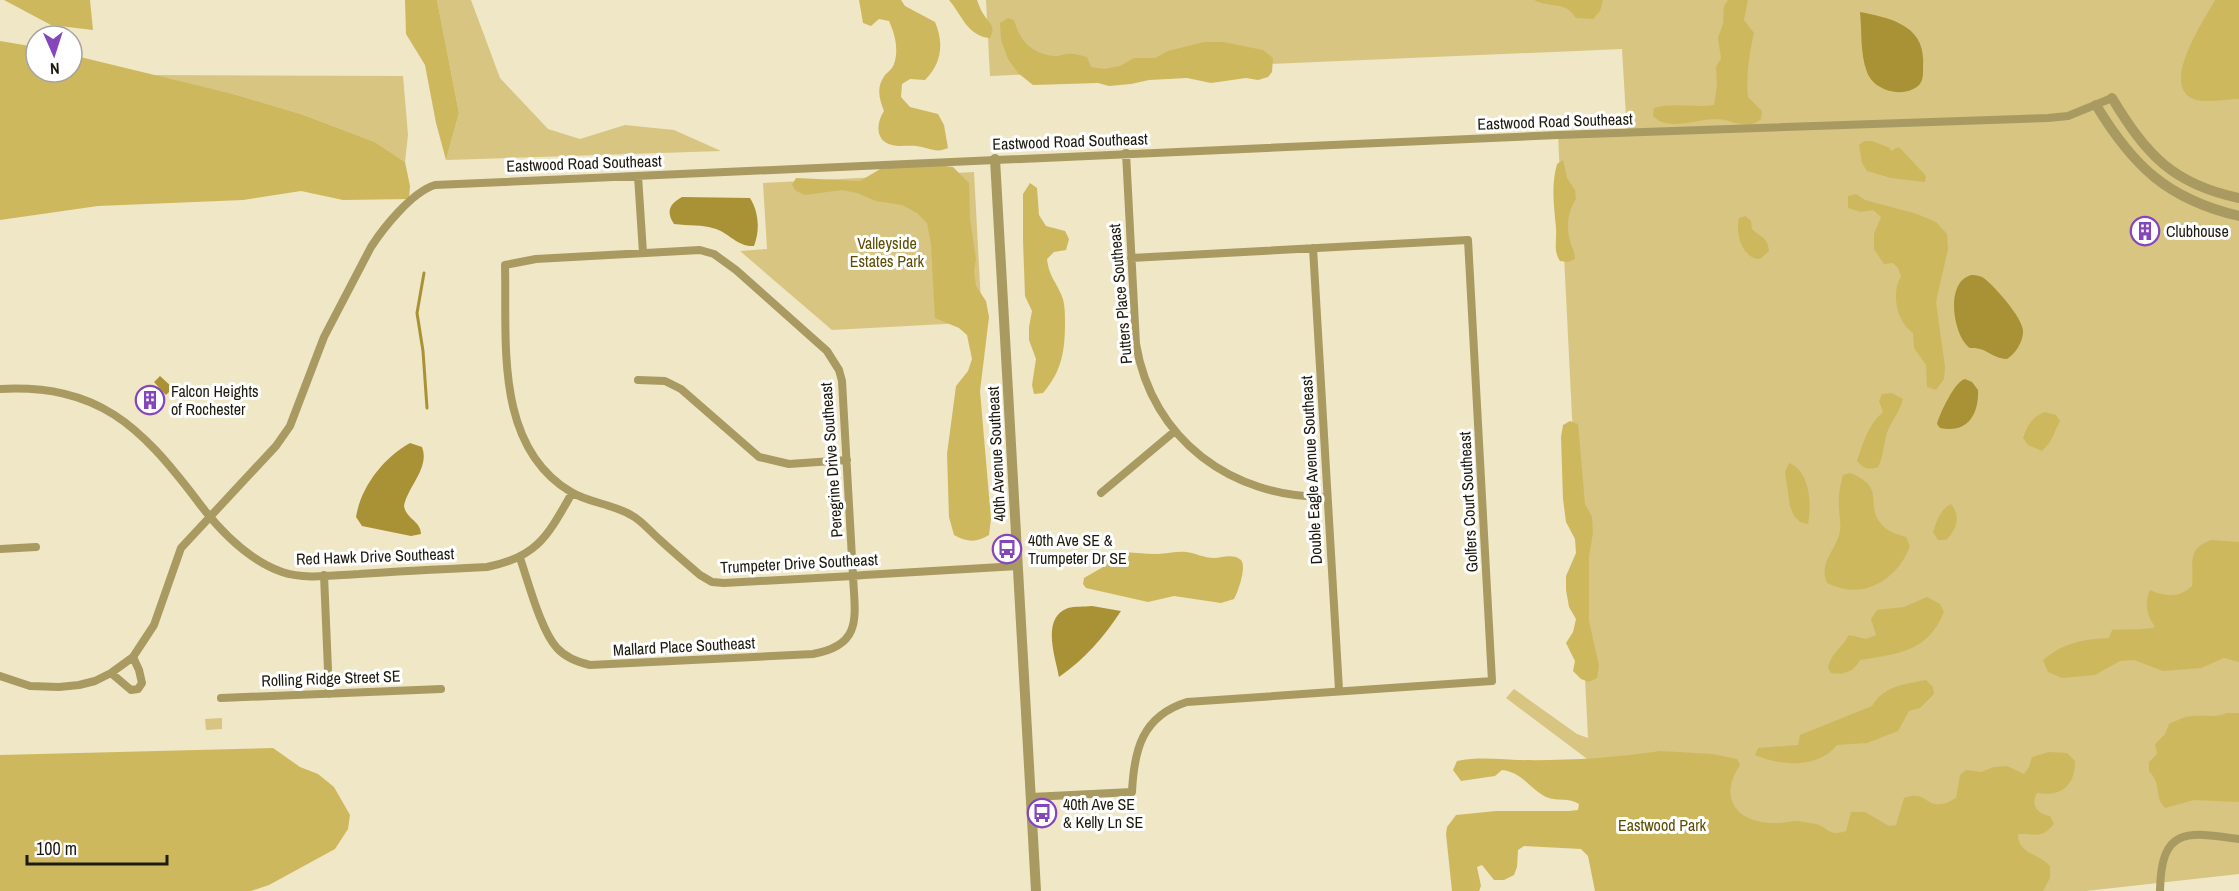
<svg xmlns="http://www.w3.org/2000/svg" width="2239" height="891" viewBox="0 0 2239 891" font-family="'Archivo Narrow',sans-serif">
  <style>
    .green { fill: #d7c581 }
    .forest { fill: #ceb85e }
    .water { fill: #a89235 }
    .lines { fill: none; stroke-linecap: round; stroke-linejoin: round }
    .stream { stroke: #a89235; stroke-width: 3 }
    .minor { stroke: #a89a61; stroke-width: 8 }
    .tertiary { stroke: #a89a61; stroke-width: 10 }
    .labels { text-anchor: middle; stroke-width: 6; stroke-linejoin: round; paint-order: stroke }
    .street-label { font-size: 16px; fill: #1d1a0e; stroke: #fff }
    .poi-label { font-size: 16px; fill: #1d1a0e; stroke: #fff; text-anchor: start }
    .park-label { font-size: 16px; fill: #5d4e03; stroke: #fff }
  </style>
  <rect width="100%" height="100%" fill="#efe7c6"/>
  <path class="green" d="M437 0H471L500 78 548 129 580 139 625 125 674 130 721 151 446 160 459 113Z
    M986 0H2239V874L2086 891H1597L1590 761 1506 698 1514 689 1577 734 1588 738 1558 135 1627 133 1622 49 990 76Z
    M149 75 403 76 408 135 405 162 375 142 301 114 237 95Z
    M974 172 982 322 832 330 740 251 767 249 763 183Z
    M222 718V729L206 730 205 719Z"/>
  <path class="forest" d="M4 0H90L93 30 51 25Z
    M405 0H437L459 113 446 160 436 123 425 65 406 34Z
    M859 0H901L905 6 935 22C944 43 942 63 925 80L910 79 902 84 901 97 910 107 938 114 944 125 948 148C936 154 928 147 916 146 909 145 900 147 892 145 875 141 876 123 884 111 879 98 876 87 885 75 889 71 893 68 894 64 899 50 895 34 889 21L879 19 871 26 863 23Z
    M949 0H977C979 5 981 11 984 15 990 24 996 26 990 38 967 36 962 15 949 0Z
    M1534 0H1603L1600 11 1593 19 1576 18C1565 0 1551 9 1534 0Z
    M1728 0H1748L1744 20 1754 33C1749 54 1746 76 1748 97L1762 111 1761 119C1746 132 1733 119 1716 119 1696 119 1668 132 1653 116L1654 108C1672 102 1694 108 1714 105L1717 86 1716 67 1721 58 1718 38 1723 24 1724 6Z
    M2215 0H2239V99C2227 99 2208 103 2196 100 2157 88 2205 19 2215 0Z
    M1008 18 1014 20C1020 41 1031 53 1054 56 1059 57 1063 54 1068 54 1075 53 1081 56 1087 57L1091 67 1104 69 1120 66 1134 58H1155L1168 51 1204 42H1223L1263 50 1273 58 1272 72 1268 77 1258 80 1246 78 1211 83 1187 78 1149 80 1131 84 1109 86 1098 83 1033 85 1018 73 1008 59 1001 40 1000 23Z
    M0 41 36 47V72H72V55L237 95 301 114 375 142 405 162 410 186 409 199 343 200 301 191 243 200 98 206 0 220Z
    M1864 141H1872L1890 148 1891 151 1898 147 1901 149 1926 176 1925 182 1891 178 1867 171 1862 163 1859 145Z
    M1563 160 1567 178 1575 190 1576 199C1568 211 1566 226 1570 241 1572 248 1575 252 1575 259L1568 262 1560 261C1553 251 1557 240 1556 228 1554 206 1551 186 1557 164Z
    M937 165 953 167 969 183 970 219 976 259 974 271 976 286 986 301 989 317 980 391 991 519 989 535C976 543 967 542 954 535L949 517 947 454 956 386 968 371 972 359 967 335 959 328 935 318 931 244 927 223 917 213 902 205 876 201 857 193 842 190 805 195 796 191 792 185 796 178 860 181 882 168Z
    M1030 183 1037 188 1039 215 1046 226 1065 231 1069 239 1066 250 1054 252 1047 259C1049 276 1055 280 1061 294 1065 302 1065 313 1065 322 1065 351 1062 371 1043 393L1034 394 1032 385 1036 359 1029 340V327L1032 311 1025 296 1023 240V194Z
    M1856 194 1865 200 1917 214 1936 222 1947 234 1948 249 1936 302 1945 367 1944 379 1936 390 1927 387 1926 365 1914 348 1913 333C1896 321 1891 293 1901 276L1898 268 1893 263 1884 264 1874 249V234L1881 217 1873 210 1861 212 1848 208V196Z
    M1746 216 1751 221 1752 229C1760 237 1768 237 1769 251L1760 259C1742 259 1735 233 1739 218Z
    M1892 393 1903 399C1900 411 1893 419 1888 430 1883 443 1884 456 1878 467 1868 470 1864 469 1857 461 1863 443 1868 425 1883 412L1879 401 1882 394Z
    M2045 412 2056 415 2060 421 2050 442 2042 451 2028 445 2023 438C2028 424 2032 417 2045 412Z
    M1570 421 1578 424 1585 504 1592 517 1593 533 1589 556V621L1599 666 1597 678 1589 682 1581 679 1573 671 1575 661 1566 643 1573 632 1576 619 1569 607 1566 590V576L1576 553 1575 539 1566 522 1563 499 1561 437 1563 425Z
    M1789 463C1810 471 1812 504 1808 524L1800 522 1794 516 1790 506 1785 472Z
    M1850 473C1889 488 1862 506 1884 527 1889 532 1899 535 1906 537L1910 546C1897 581 1862 601 1827 583 1819 563 1833 554 1839 535 1842 526 1839 517 1839 508 1838 496 1840 486 1843 475Z
    M1951 504C1961 516 1957 530 1946 540H1938L1933 532C1937 520 1940 510 1951 504Z
    M2211 540 2239 542V662L2224 658 2201 668 2163 671 2134 660 2120 661 2095 675 2062 678 2048 672 2043 660C2063 643 2084 639 2109 638L2112 630C2122 629 2149 630 2155 627 2147 615 2144 604 2150 590 2166 597 2179 598 2192 586 2194 563 2186 549 2211 540Z
    M1116 552C1130 552 1144 554 1158 554 1167 554 1177 551 1186 552 1195 553 1204 558 1214 558 1222 558 1233 553 1241 560 1247 567 1238 592 1234 599L1221 603 1174 596 1148 602 1086 588 1083 584 1084 578 1103 567 1110 553Z
    M1927 597 1940 604 1944 612C1928 652 1897 654 1860 660 1853 672 1845 675 1831 673L1828 668C1830 655 1842 647 1849 635L1866 639 1876 635 1871 619 1877 610 1904 607Z
    M1926 680 1933 687 1934 694 1920 708 1909 711 1898 731 1867 743 1837 745C1818 769 1781 766 1755 755L1758 748 1798 745 1800 735 1872 706C1884 686 1904 684 1926 680Z
    M2227 713H2239V802L2194 800 2165 808C2153 795 2163 786 2149 771V762L2157 754 2155 744 2165 734 2169 724C2176 721 2184 716 2193 716 2206 715 2215 718 2227 713Z
    M273 748 300 767 318 774 334 787 350 815 348 829 335 849 269 885 251 891H0V755Z
    M1660 751 1712 754 1737 759 1740 765C1716 801 1740 825 1779 823 1785 823 1791 821 1797 821 1803 822 1810 823 1816 824 1830 828 1828 837 1846 831L1851 812H1865L1889 826 1896 825 1904 798C1926 790 1925 807 1942 804 1946 804 1952 800 1956 798L1960 775 1966 770 1981 772 1994 767 2007 766 2024 774 2029 767 2032 757 2049 752 2067 753 2075 761C2075 786 2061 797 2037 793 2030 806 2038 814 2050 816L2054 824C2040 840 2036 833 2018 834 2017 853 2039 854 2050 866V878L2043 891H1595L1588 856 1581 849 1524 846 1518 850 1517 867 1514 875 1504 880H1494L1482 865 1477 867 1481 886 1479 891H1452L1446 834 1447 827 1456 815 1496 811H1569L1578 810 1579 804C1569 797 1558 802 1546 797 1530 789 1522 772 1502 770L1495 776 1461 781 1453 770 1457 761C1477 757 1497 759 1517 760 1563 761 1614 758 1660 751Z"/>
  <path class="water" d="M1860 12C1890 18 1926 25 1923 65 1923 72 1924 81 1918 86 1902 99 1873 90 1867 72 1860 54 1862 31 1860 12Z
    M682 197 750 198C759 212 760 231 754 246 738 247 730 234 716 229 702 224 689 226 674 224 666 212 669 204 682 197Z
    M1972 275C1977 275 1981 276 1985 279 1995 287 2024 319 2023 332 2023 342 2015 354 2007 359 1991 358 1987 347 1970 348 1952 335 1945 280 1972 275Z
    M160 376 173 388 166 395 154 382Z
    M1965 379 1972 382 1978 390C1979 415 1967 434 1940 428L1937 424C1940 413 1955 381 1965 379Z
    M410 443 422 447C430 468 408 486 404 506 406 519 421 521 421 534L411 536 362 526 356 517C361 487 383 458 410 443Z
    M1092 606 1121 611C1104 637 1085 659 1059 677 1055 656 1041 618 1068 608 1075 606 1084 607 1092 606Z"/>
  <g class="lines">
    <path class="stream" d="M424 273 417 313 423 351 427 408"/>
    <path class="minor" d="M1126 153 1136 344C1152 440 1232 498 1327 497
      M638 176 643 253
      M1313 248 1339 690
      M638 380 665 381 681 389 759 457 789 464 847 460
      M0 389C99 384 140 426 196 499 218 529 246 559 282 572 305 580 335 575 359 574 402 571 444 569 487 567 538 557 548 535 572 493
      M1101 493 1175 431
      M0 549 36 547
      M520 558C528 581 541 631 557 648 566 658 577 662 590 665L813 654C863 645 855 617 853 576L842 381 839 370 827 351 736 270 714 254 700 250 536 259 505 265C507 342 494 446 571 492 589 503 613 504 631 515 641 520 650 531 659 539 672 551 686 563 700 575L712 582 724 583 853 576 864 575 1018 566
      M324 575 329 694
      M111 673 131 690 138 689 142 683 139 670 133 657
      M0 676 30 686 59 687 79 685 95 681 111 673 133 657 154 625 181 548 276 446 290 426 324 337 371 247C384 227 412 192 435 185L1558 135 2048 118 2068 116 2112 98
      M221 698 441 689
      M1031 797 1132 792C1134 750 1142 716 1187 702L1492 681 1468 240 1131 258
      M2160 891C2161 828 2185 831 2239 839"/>
    <path class="tertiary" d="M2112 98C2146 154 2172 184 2239 198
      M2096 105C2133 166 2167 199 2239 216
      M995 159 1036 891"/>
  </g>
  <defs>
    <g id="building-ring" transform="scale(1.5)"><circle r="9.5" fill="#fff" stroke="#8546bb" stroke-width="1.5"/><path d="M-4-6H4V6H1V3H-1V6H-4ZM-2.5-4.3h1.7v1.8h-1.7ZM.8-4.3h1.7v1.8H.8ZM-2.5-1h1.7V.8h-1.7ZM.8-1h1.7V.8H.8Z" fill="#8546bb"/></g>
    <g id="bus-ring" transform="scale(1.5)"><circle r="9.5" fill="#fff" stroke="#8546bb" stroke-width="1.5"/><path d="M-5-6H5V4H4V6H2V4H-2V6H-4V4H-5ZM-3.5-4V0h7V-4ZM-3.5 1.2v1.5H-2V1.2ZM2 1.2v1.5H3.5V1.2Z" fill="#8546bb"/></g>
  </defs>
  <g fill-rule="evenodd">
    <use href="#building-ring" x="2145" y="231"/>
    <use href="#building-ring" x="150" y="400"/>
    <use href="#bus-ring" x="1007" y="549"/>
    <use href="#bus-ring" x="1042" y="813"/>
  </g>
  <g class="labels">
    <g class="street-label">
      <text transform="translate(1555 121) rotate(-2)" y="6">Eastwood Road Southeast</text>
      <text transform="translate(1070 141) rotate(-2)" y="6">Eastwood Road Southeast</text>
      <text transform="translate(584 163) rotate(-2)" y="6">Eastwood Road Southeast</text>
      <text transform="translate(1120 294) rotate(-95)" y="6">Putters Place Southeast</text>
      <text transform="translate(996 454) rotate(-93)" y="6">40th Avenue Southeast</text>
      <text transform="translate(831 460) rotate(-94)" y="6">Peregrine Drive Southeast</text>
      <text transform="translate(1311 470) rotate(-93)" y="6">Double Eagle Avenue Southeast</text>
      <text transform="translate(1468 502) rotate(-93)" y="6">Golfers Court Southeast</text>
      <text transform="translate(375 556) rotate(-2)" y="6">Red Hawk Drive Southeast</text>
      <text transform="translate(799 563) rotate(-3)" y="6">Trumpeter Drive Southeast</text>
      <text transform="translate(684 646) rotate(-3)" y="6">Mallard Place Southeast</text>
      <text transform="translate(331 678) rotate(-2)" y="6">Rolling Ridge Street SE</text>
    </g>
    <g class="poi-label">
      <text x="2166" y="237">Clubhouse</text>
      <text x="171" y="397">Falcon Heights<tspan x="171" dy="18">of Rochester</tspan></text>
      <text x="1028" y="546">40th Ave SE &amp;<tspan x="1028" dy="18">Trumpeter Dr SE</tspan></text>
      <text x="1063" y="810">40th Ave SE<tspan x="1063" dy="18">&amp; Kelly Ln SE</tspan></text>
    </g>
    <g class="park-label">
      <text x="887" y="249">Valleyside<tspan x="887" dy="18">Estates Park</tspan></text>
      <text x="1662" y="831">Eastwood Park</text>
    </g>
  </g>
  <g transform="translate(54 54) rotate(177)"><circle r="28" fill="#ffffff" stroke="#a5a39f" stroke-width="1.5"/>
  <path d="M0-4.5L10 22L0 15L-10 22Z" fill="#8546bb"/>
  <text y="-9" font-size="16" font-weight="bold" text-anchor="middle" fill="#1d1a0e">N</text>
  </g>
  <path d="M27 855v9h140v-9" fill="none" stroke="#1d1a0e" stroke-width="3"/>
  <text x="36" y="855" font-size="18" fill="#1d1a0e" stroke="#ffffff" stroke-width="4.5" paint-order="stroke">100 m</text>
</svg>
